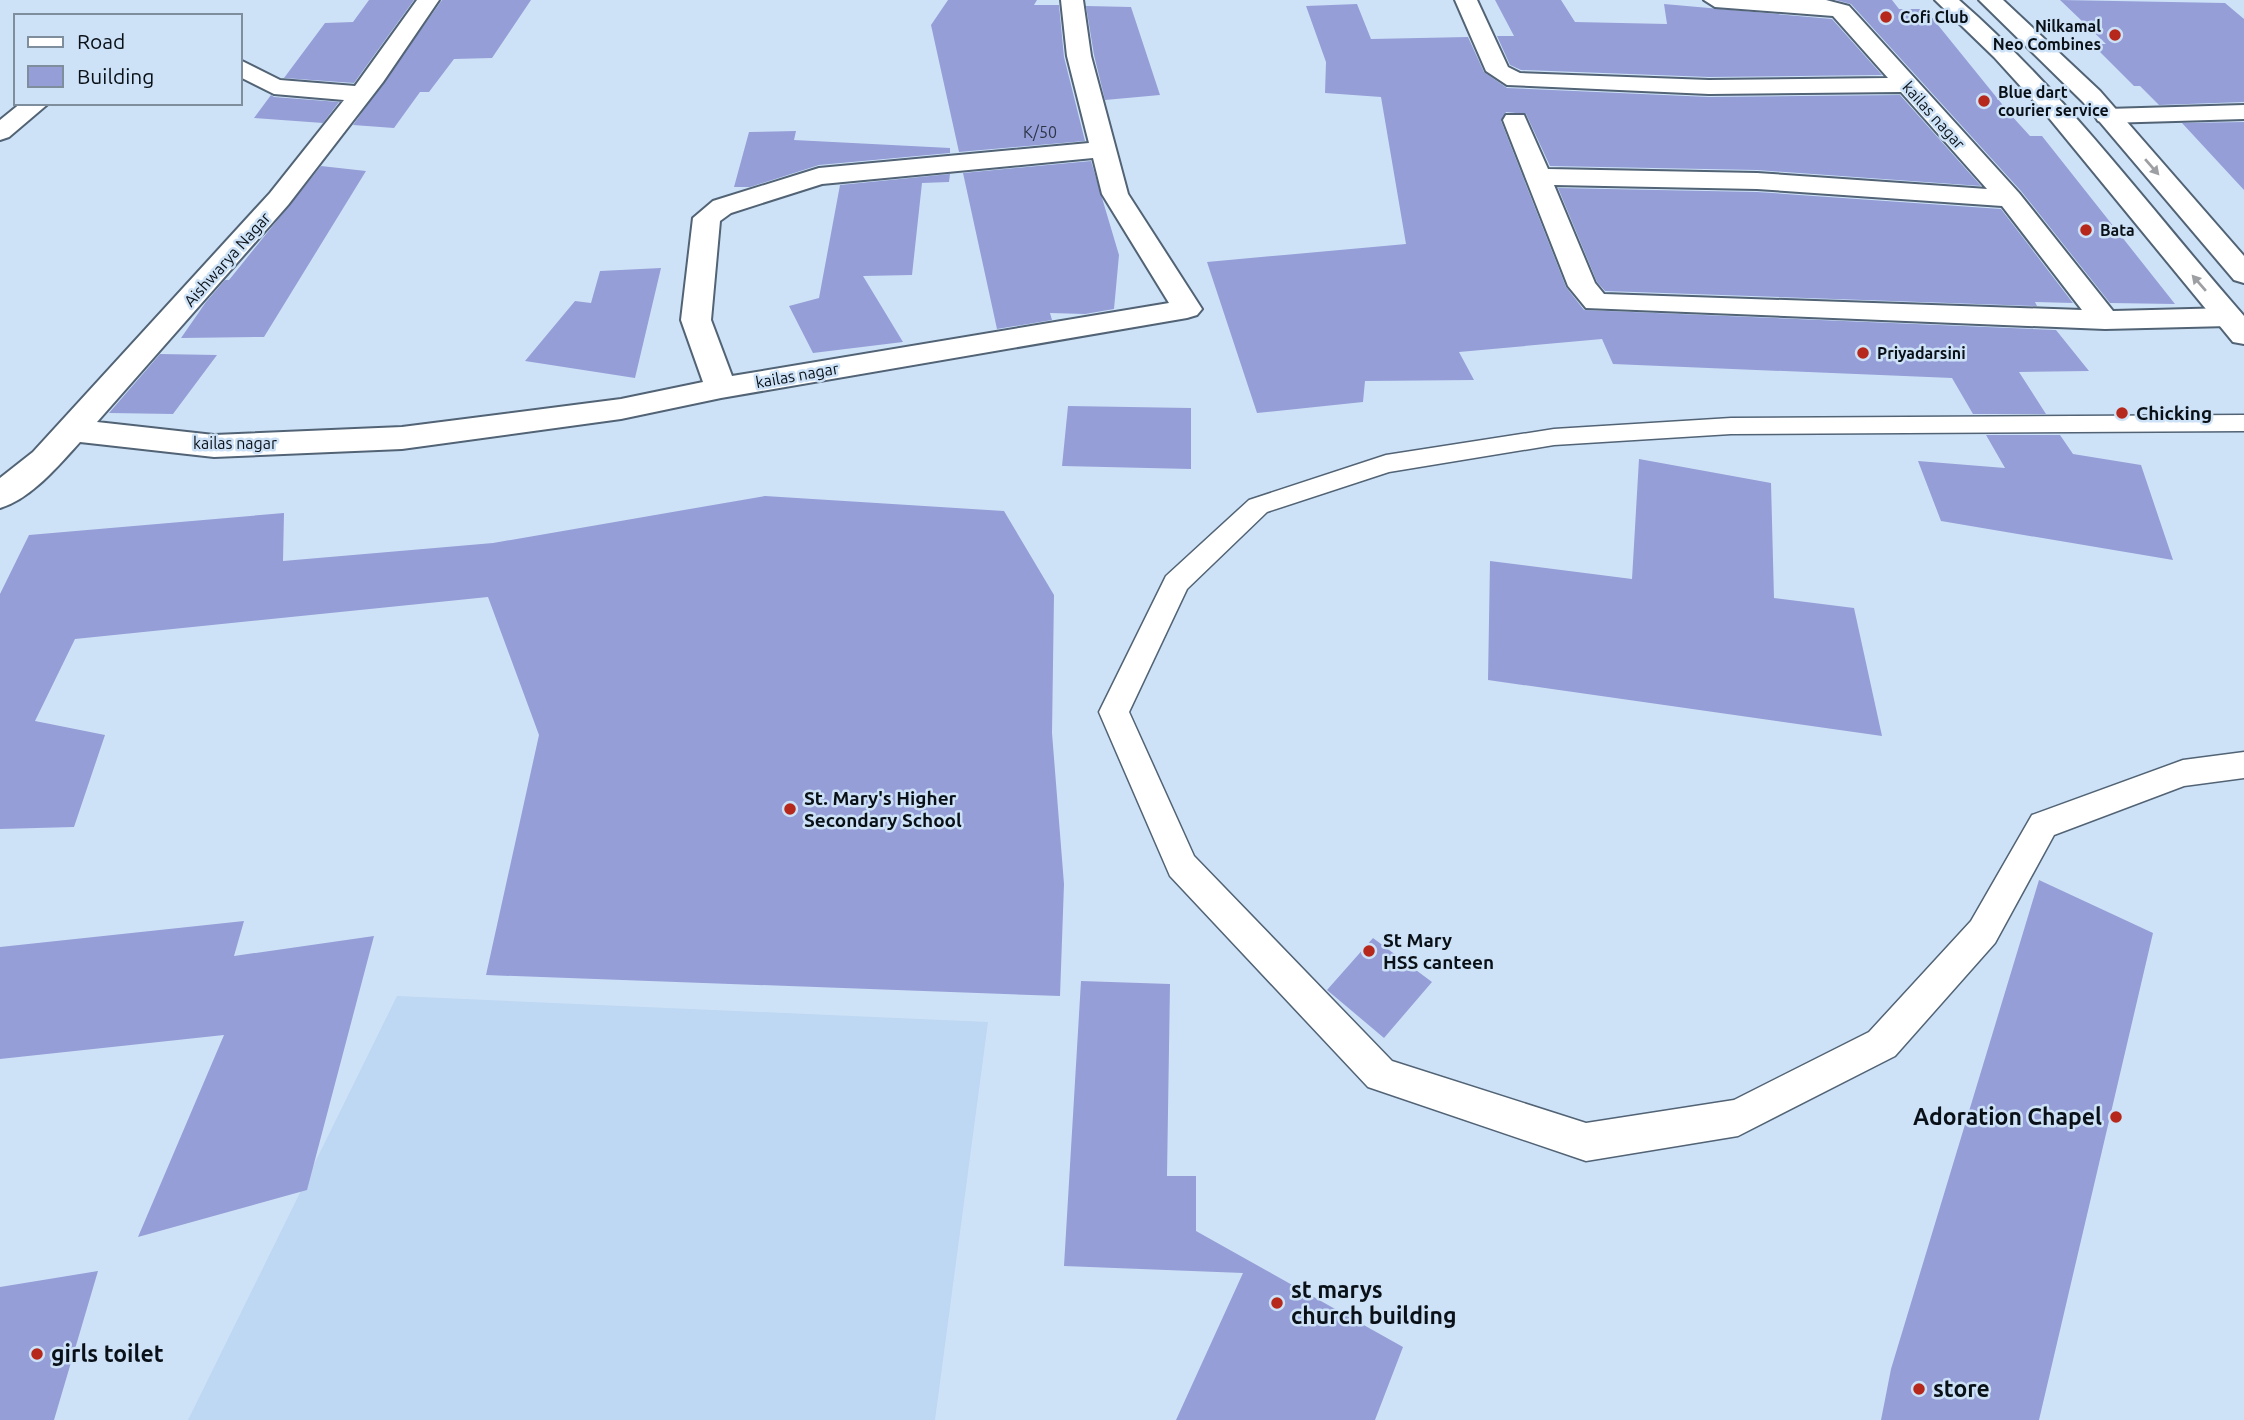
<svg xmlns="http://www.w3.org/2000/svg" width="2244" height="1420" viewBox="0 0 2244 1420" font-family="Ubuntu,sans-serif">
  <style>
    .built { fill: #bed7f2 }
    .building { fill: #959ed7 }
    .lines { fill: none; stroke-linecap: round; stroke-linejoin: round }
    .lane-casing { stroke: #516375; stroke-width: 3 }
    .street-casing { stroke: #516375; stroke-width: 4 }
    .primary-casing { stroke: #516375; stroke-width: 4 }
    .lane { fill: #fff; fill-rule: evenodd }
    .street { fill: #fff; fill-rule: evenodd }
    .primary { fill: #fff; fill-rule: evenodd }
    .oneway { fill: #9d9fa2 }
    .poi-dot { fill: #b6281b; stroke: #cee2f7; stroke-width: 2.5 }
    .labels { text-anchor: middle; stroke-width: 5; stroke-linejoin: round; paint-order: stroke }
    .far-poi-label { font-size: 16px; font-weight: bold; fill: #091017; stroke: #cee2f7; text-anchor: start }
    .far-street-label { font-size: 16px; fill: #091017; stroke: #cee2f7 }
    .number-label { font-size: 16px; fill: #2c3447 }
    .poi-label { font-size: 19px; font-weight: bold; fill: #091017; stroke: #cee2f7; text-anchor: start }
    .near-poi-label { font-size: 23px; font-weight: bold; fill: #091017; stroke: #cee2f7; text-anchor: start }
  </style>
  <rect width="100%" height="100%" fill="#cee2f7"/>
  <path class="built" d="M397 996 988 1022 935 1420H188Z"/>
  <path class="building" d="M369 0H414L354 83 284 78 325 23 353 22Z
    M442 0H531L492 58 454 59 429 92H420L394 128 353 125Z
    M948 0H1037L1034 5H1059L1064 57 1085 141 959 152 931 25Z
    M1495 0H1561L1575 22 1667 24 1664 4 1832 19 1882 75 1709 77 1521 70 1510 65 1497 36H1514Z
    M1836 0H1892L1899 9H1925L2010 114 2030 136H2042L2175 304 2110 303 2021 191 1851 4Z
    M2060 0 2225 3 2244 19V102L2159 105 2140 86H2134L2092 44H2106Z
    M1357 4 1371 39 1468 37 1484 72 1507 88 1709 97 1900 95 1981 186 1757 170 1550 166 1526 114 1506 112 1501 121 1566 287 1584 310 2056 330 2089 371 2019 372 2046 414H1973L1952 378 1613 364 1602 339 1459 352 1474 380 1365 381 1363 402 1257 413 1207 262 1406 244 1381 97 1325 93 1326 62 1306 6Z
    M1086 6 1131 7 1160 95 1105 100 1094 55Z
    M271 95 274 97 339 102 323 123 254 118Z
    M2244 122V190L2182 123Z
    M796 131 794 140 950 148V153L819 165 750 187H734L749 132Z
    M1091 161 1119 255 1114 309 1085 314 1050 313 1052 320 997 329 963 173Z
    M321 166 366 171 264 337 181 338 206 302 225 280H229Z
    M950 174 949 182 922 183 912 275 863 276 903 342 813 353 789 306 819 298 840 185Z
    M1558 188 1757 192 2001 209 2073 303 2035 302 2037 306 1605 291 1597 282Z
    M661 268 635 378 525 361 575 301 591 303 600 271Z
    M160 354 217 355 173 414 109 413Z
    M1068 406 1191 408V469L1062 466Z
    M1986 435H2060L2073 454 2141 465 2173 560 1941 521 1918 461 2005 468Z
    M1639 459 1771 483 1774 598 1854 608 1882 736 1488 680 1490 561 1632 579Z
    M765 496 1004 511 1054 595 1052 733 1064 884 1060 996 486 975 539 735 488 597 75 639 35 721 105 735 74 827 0 829V594L29 535 284 513 283 561 493 543Z
    M2039 880 2153 933 2039 1420H1881L1891 1369Z
    M244 921 234 956 374 936 307 1190 138 1237 224 1035 0 1059V947Z
    M1373 938 1432 982 1384 1038 1327 990Z
    M1081 981 1170 984 1167 1176H1196V1231L1403 1347 1375 1420H1176L1243 1273 1064 1266Z
    M98 1271 54 1420H0V1287Z"/>
  <g class="lines">
    <g class="lane-casing">
      <path id="lane" d="M2244 415V431L1731 434 1554 445 1389 472 1267 512 1187 589 1129 712 1194 856 1392 1061 1586 1123 1734 1100 1869 1032 1971 921 2032 815 2183 760 2244 752V778L2184 786 2054 835 1995 943 1895 1056 1738 1136 1586 1161 1368 1087 1170 876 1099 712 1166 576 1249 500 1386 455 1554 429 1731 418Z"/>
    </g>
    <g class="street-casing">
      <path id="street" d="M417 0H439L383 82 288 205 97 422 214 435 402 427 621 399 703 382 681 320 693 218 713 201 819 168 1089 143 1067 56 1061 0H1083L1091 56 1128 194 1202 309 1197 315 1187 318 721 398 621 419 402 449 214 457 80 442C59 465 31 499 0 508V478L33 452 270 193 344 100 274 94 240 77V60L280 80 355 86ZM1093 158 1102 194 1169 303 732 376 711 320 720 221 731 213 822 184Z
        M1455 0H1477L1508 67 1520 73 1709 80 1888 78 1833 16 1715 7 1704 0H1826L1849 6 2019 193 2113 311 2229 308 2239 311 2244 317 2239 323 2229 326 2105 329 1586 308 1568 286 1503 120 1506 115H1524L1548 169 1757 173 1987 189 1901 92 1709 94 1507 85 1486 71ZM1554 185 1757 189 2002 206 2082 310 1604 294 1595 283Z
        M21 103H49L9 137 0 140V120Z
        M2244 105V119L2107 123 2098 121 2095 116 2098 111 2107 109Z"/>
    </g>
    <g class="primary-casing">
      <path id="primary" d="M1935 0H1959C2066 93 2151 210 2244 316V344L2233 342 2045 113 1994 57Z
        M1979 0H2003L2100 91 2244 256V283L2234 280 2083 102Z"/>
    </g>
    <use href="#lane" class="lane"/>
    <use href="#street" class="street"/>
    <use href="#primary" class="primary"/>
  </g>
  <defs><path id="oneway-solid" d="M-6-.8H1V-3.2L6.5 0L1 3.2V.8H-6Z" transform="scale(1.75)"/></defs>
  <g class="oneway">
    <use href="#oneway-solid" transform="translate(2152 167) rotate(49)"/>
    <use href="#oneway-solid" transform="translate(2199 283) rotate(-131)"/>
  </g>
  <g class="poi-dot">
    <circle cx="1886" cy="17" r="7"/>
    <circle cx="2115" cy="35" r="7"/>
    <circle cx="1984" cy="101" r="7"/>
    <circle cx="2086" cy="230" r="7"/>
    <circle cx="1863" cy="353" r="7"/>
    <circle cx="2122" cy="413" r="7"/>
    <circle cx="790" cy="809" r="7"/>
    <circle cx="1369" cy="951" r="7"/>
    <circle cx="2116" cy="1117" r="7"/>
    <circle cx="1277" cy="1303" r="7"/>
    <circle cx="37" cy="1354" r="7"/>
    <circle cx="1919" cy="1389" r="7"/>
  </g>
  <g class="labels">
    <g class="far-poi-label">
      <text x="1900" y="23">Cofi Club</text>
      <text x="2101" y="32" text-anchor="end">Nilkamal<tspan x="2101" dy="18">Neo Combines</tspan></text>
      <text x="1998" y="98">Blue dart<tspan x="1998" dy="18">courier service</tspan></text>
      <text x="2100" y="236">Bata</text>
      <text x="1877" y="359">Priyadarsini</text>
    </g>
    <g class="far-street-label">
      <text transform="translate(1934 115) rotate(48)" y="6">kailas nagar</text>
      <text transform="translate(227 259) rotate(-48)" y="6">Aishwarya Nagar</text>
      <text transform="translate(797 375) rotate(-10)" y="6">kailas nagar</text>
      <text x="235" y="449">kailas nagar</text>
    </g>
    <g class="number-label">
      <text x="1040" y="138">K/50</text>
    </g>
    <g class="poi-label">
      <text x="2136" y="420">Chicking</text>
      <text x="804" y="805">St. Mary's Higher<tspan x="804" dy="22">Secondary School</tspan></text>
      <text x="1383" y="947">St Mary<tspan x="1383" dy="22">HSS canteen</tspan></text>
    </g>
    <g class="near-poi-label">
      <text x="2102" y="1125" text-anchor="end">Adoration Chapel</text>
      <text x="1291" y="1298">st marys<tspan x="1291" dy="26">church building</tspan></text>
      <text x="51" y="1362">girls toilet</text>
      <text x="1933" y="1397">store</text>
    </g>
  </g>
  <rect x="14" y="14" width="228" height="91" fill="#cee2f7" stroke="#7f8e9d" stroke-width="2"/>
  <rect x="28" y="37" width="35" height="10" fill="#ffffff" stroke="#7f8e9d" stroke-width="2"/>
  <text x="77" y="49" font-size="21" fill="#091017">Road</text>
  <rect x="28" y="66" width="35" height="21" fill="#959ed7" stroke="#7f8e9d" stroke-width="2"/>
  <text x="77" y="84" font-size="21" fill="#091017">Building</text>
</svg>
